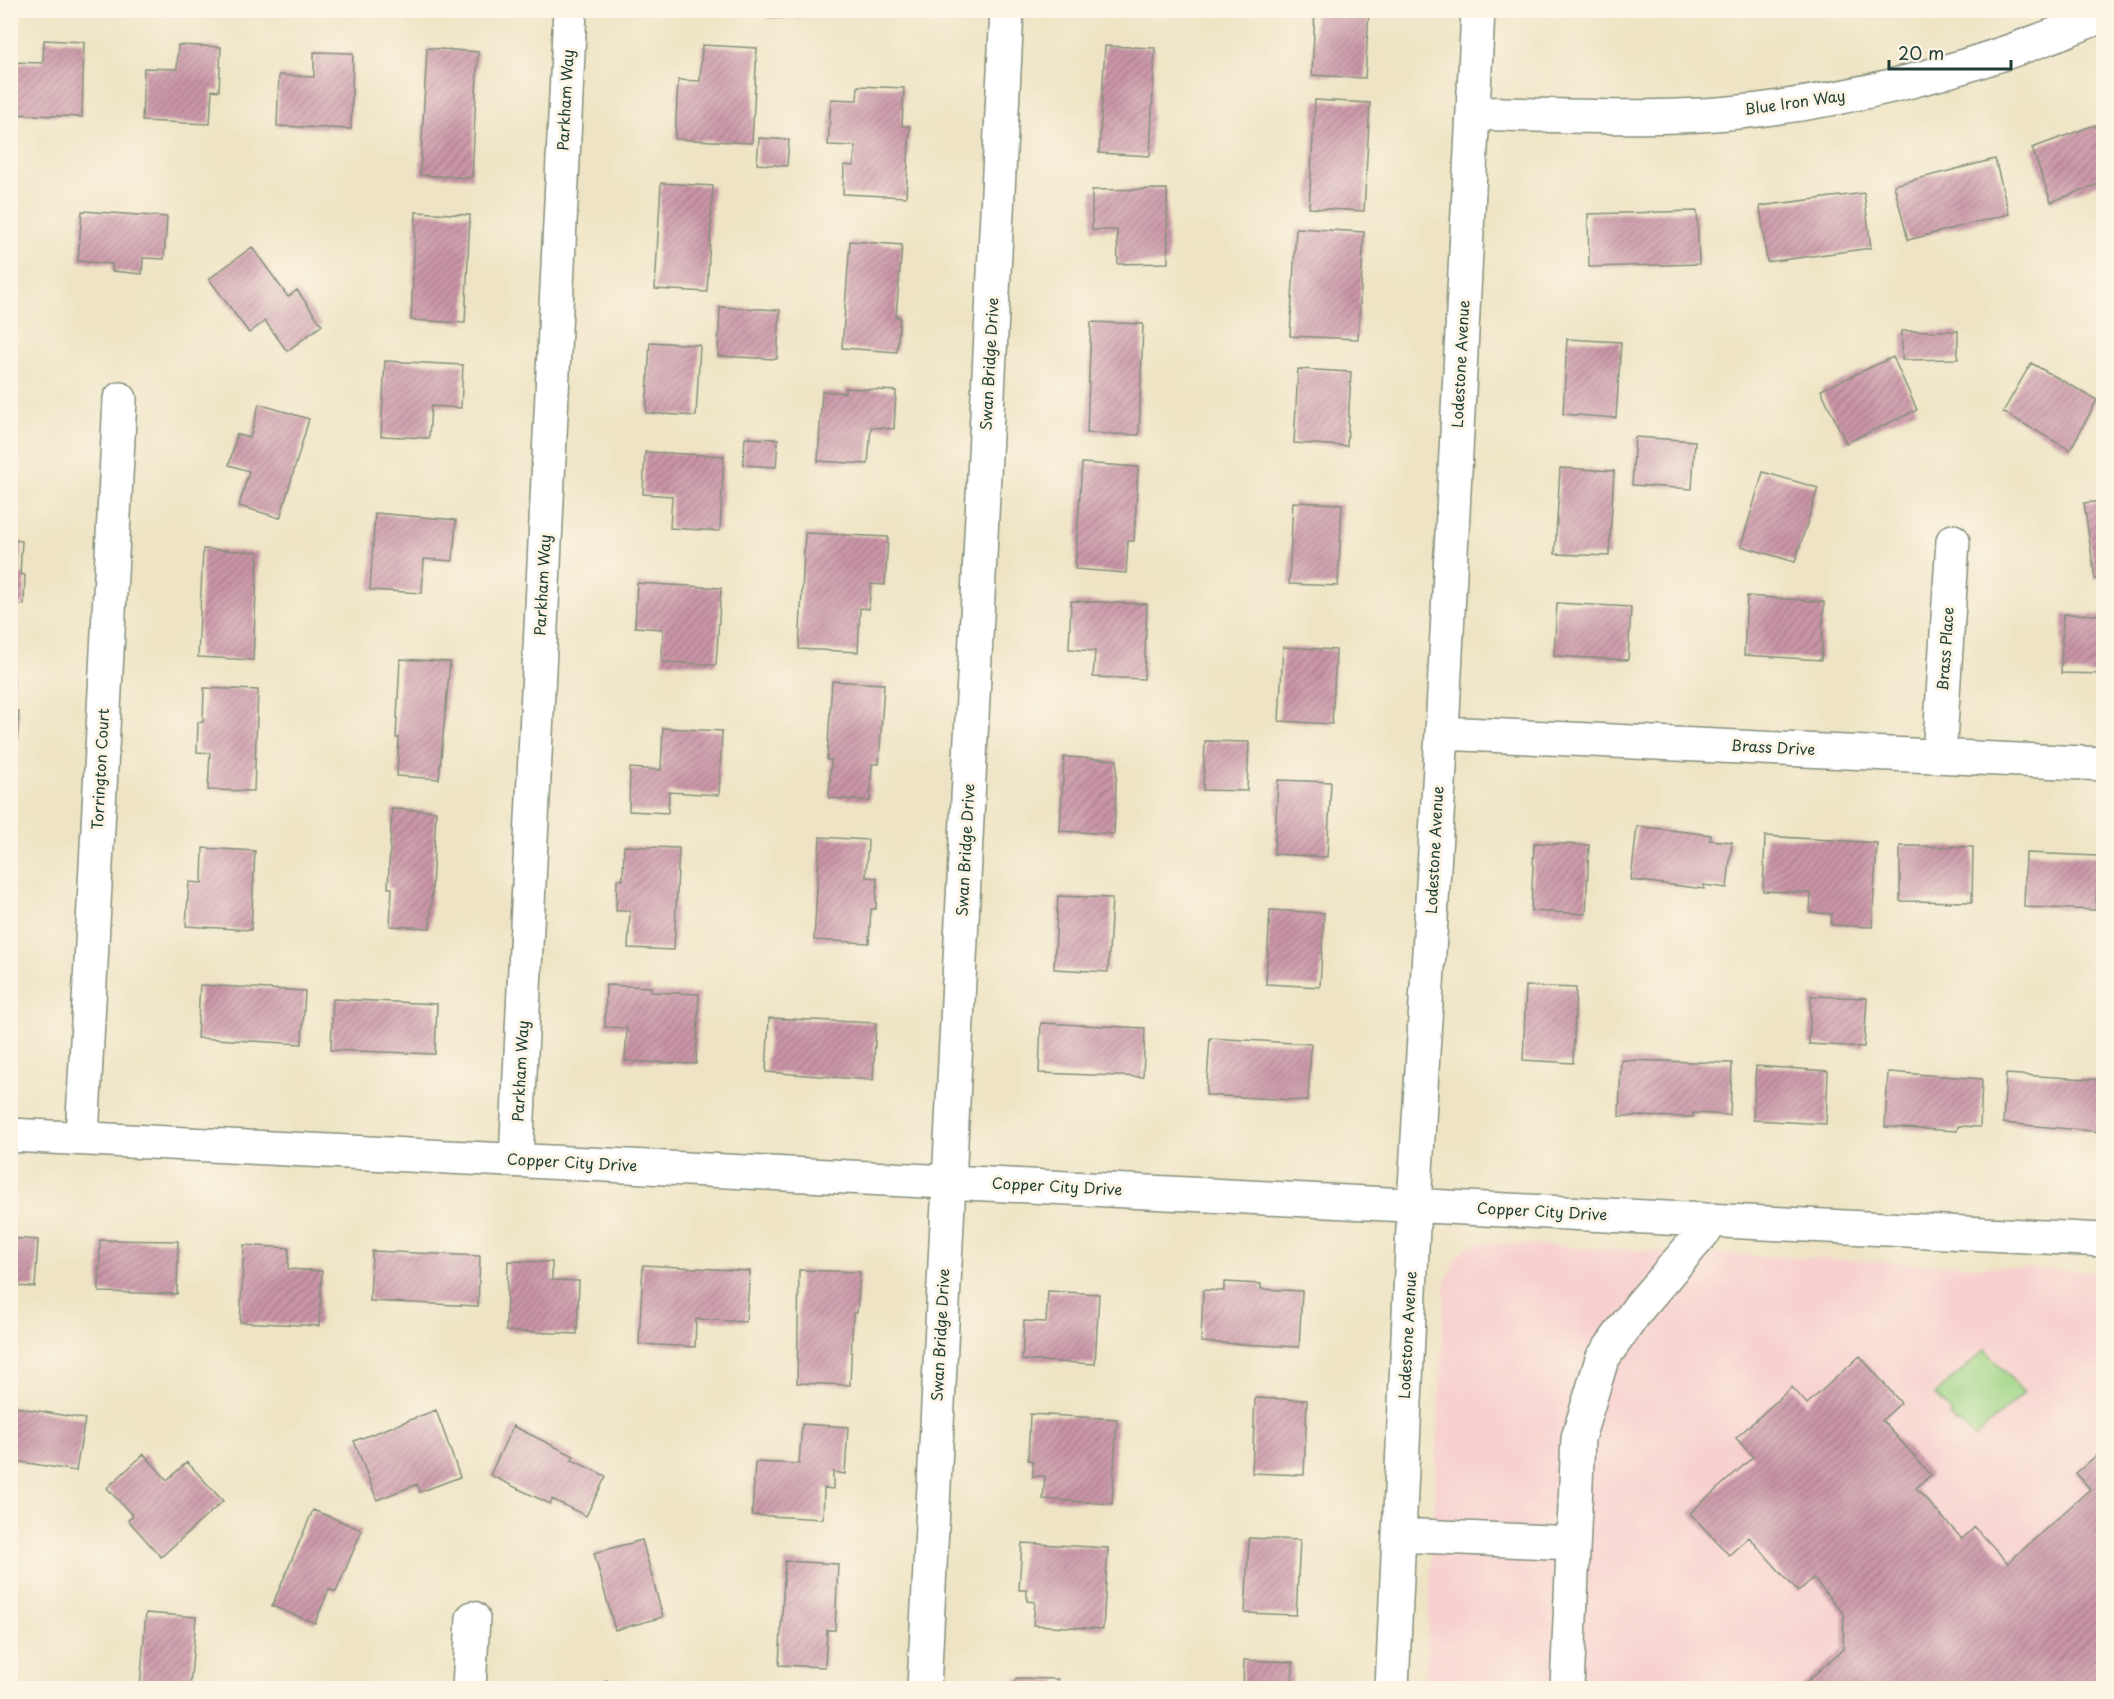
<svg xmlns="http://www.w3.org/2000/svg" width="2114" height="1699" viewBox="0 0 2114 1699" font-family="'Playpen Sans',sans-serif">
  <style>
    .built { fill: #f7d0cf }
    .green { fill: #9ed485; stroke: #5e885c; stroke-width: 1.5 }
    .building { fill: url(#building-hatch) }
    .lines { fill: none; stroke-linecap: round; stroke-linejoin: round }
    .minor-casing { stroke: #86907c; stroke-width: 36 }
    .minor { stroke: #fff; stroke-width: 33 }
    .labels { text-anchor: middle; stroke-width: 6; stroke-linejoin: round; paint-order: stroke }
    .street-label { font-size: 15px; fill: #1f3d34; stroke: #fcf5e5 }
  </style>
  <defs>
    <pattern id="building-hatch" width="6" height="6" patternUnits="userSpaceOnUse" patternTransform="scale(1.5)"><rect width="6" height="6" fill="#ca95a7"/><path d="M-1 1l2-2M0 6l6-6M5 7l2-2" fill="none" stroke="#a37b89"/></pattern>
  </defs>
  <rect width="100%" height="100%" fill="#fcf5e5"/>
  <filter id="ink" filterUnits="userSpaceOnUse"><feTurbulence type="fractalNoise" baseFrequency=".0167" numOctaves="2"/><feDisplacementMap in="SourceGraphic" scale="12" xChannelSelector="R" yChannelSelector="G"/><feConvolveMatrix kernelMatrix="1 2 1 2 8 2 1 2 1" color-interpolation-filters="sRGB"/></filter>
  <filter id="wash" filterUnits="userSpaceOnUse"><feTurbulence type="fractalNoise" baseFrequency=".008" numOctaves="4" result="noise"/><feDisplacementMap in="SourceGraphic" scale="24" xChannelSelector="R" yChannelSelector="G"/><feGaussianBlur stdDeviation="1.35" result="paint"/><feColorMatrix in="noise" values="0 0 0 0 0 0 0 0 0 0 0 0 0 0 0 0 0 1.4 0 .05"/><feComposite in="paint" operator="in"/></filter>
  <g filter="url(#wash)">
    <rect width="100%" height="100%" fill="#eee4c5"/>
    <path class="built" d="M1483 1243 2103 1272V1688H1425L1445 1283 1458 1255 1472 1245Z"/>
    <path class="green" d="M1985 1350 2024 1393 1974 1438 1960 1422 1957 1424 1949 1416 1952 1413 1935 1394Z"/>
    <g id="blocks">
      <path class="building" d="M767 10H801V18H767Z
        M1315 10H1369L1365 78 1312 75Z
        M44 40 84 42 82 117 10 114V62L43 63Z
        M178 45 221 47 219 91 212 90 210 124 142 121 144 68 177 69Z
        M702 45 757 48 752 143 675 139 678 80 700 81Z
        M1105 46 1155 48 1150 156 1099 153Z
        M427 48 478 52 472 178 420 175Z
        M314 52 353 53 351 129 277 126 279 75 314 77Z
        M858 86 904 88 902 126H910L906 197 843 194 844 165 854 166 855 146 828 145 831 99 857 100Z
        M1315 100 1370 103 1364 211 1309 208Z
        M2095 125 2104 148V182L2051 202 2032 148Z
        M759 138 789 140 787 166 757 164Z
        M1995 159 2009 214 1908 240 1894 185Z
        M661 183 713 186 707 292 655 289Z
        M1167 189 1168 263 1118 264 1117 230H1092V190Z
        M1864 193 1871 248 1767 262 1760 206Z
        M82 211 167 217 164 259 143 258 142 274 112 271V264L78 261Z
        M1697 211 1699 264 1589 267 1588 214Z
        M416 212 470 215 465 323 411 320Z
        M1296 228 1364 232 1358 339 1290 336Z
        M850 241 902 245 896 317H900L897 352 842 348Z
        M252 247 288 297 297 290 322 325 287 351 265 321 249 333 209 279Z
        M720 307 780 310 777 359 718 356Z
        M1091 322 1143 324 1139 435 1087 433Z
        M1902 331H1958V359L1902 360Z
        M1567 339 1621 342 1616 418 1563 414Z
        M650 342 700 345 696 416 646 413Z
        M1893 357 1917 410 1846 443 1821 390Z
        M385 361 463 365 461 408 431 406 429 438 381 436Z
        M2031 363 2097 400 2070 450 2003 412Z
        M1298 369 1351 372 1347 446 1294 443Z
        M845 388 896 391 894 429 871 427 868 464 818 461 822 391 845 393Z
        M259 404 309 419 280 518 239 506 249 471 229 465 237 434 250 438Z
        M1635 437 1695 441 1692 489 1632 485Z
        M745 438 778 439 776 467 743 465Z
        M645 452 724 456 720 531 670 528 672 496 643 494Z
        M1082 463 1138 467 1134 541H1128L1126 573 1075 569Z
        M1560 468 1614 471 1609 556 1555 554Z
        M1763 472 1818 488 1795 562 1741 546Z
        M2104 501V578L2095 579 2084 503Z
        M1293 502 1342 504 1338 586 1289 584Z
        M375 513 456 520 453 561 424 559 422 593 370 590Z
        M805 533 888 537 885 585 871 584 869 609 860 608 858 652 799 649Z
        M10 540 22 541 20 574 25 575 24 605 10 604Z
        M203 549 258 552 253 660 198 657Z
        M637 583 721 588 716 665 662 662 663 629 635 627Z
        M1747 596 1824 602 1821 660 1744 655Z
        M1071 601 1147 604 1144 679 1093 677 1095 651 1069 649Z
        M1557 603 1631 607 1628 660 1554 656Z
        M2063 614 2104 615V674L2061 673Z
        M1283 647 1336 650 1332 724 1279 721Z
        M400 659 450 662 439 779 397 776 399 738H396Z
        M10 678H14L13 711H19L17 743 10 742Z
        M832 681 884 684 879 764H872L870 801 829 798 831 760H827Z
        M204 688 258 690 254 791 208 790 210 753 197 752 198 722H203Z
        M663 728 722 731 719 795 669 792 668 813 629 811 630 768 661 770Z
        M1205 741 1249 742 1247 791 1203 790Z
        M1064 757 1117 760 1114 834 1060 831Z
        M1278 780 1331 782 1327 857 1274 854Z
        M392 809 436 811 430 928 390 926 392 888H388Z
        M1637 826 1711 835 1710 840 1732 842 1727 888 1704 885V889L1631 880Z
        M1765 836 1877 843 1872 927 1831 925 1832 914 1810 912 1811 893 1763 891Z
        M820 837 868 840 866 877 877 878 876 909H871L869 943 814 940Z
        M1534 843 1589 845 1586 914 1531 911Z
        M624 846 679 848 674 950 628 948 630 911H616L617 879 623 880Z
        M1900 846 1973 847 1972 902 1900 901Z
        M203 848 255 851 251 930 186 926 189 882 202 883Z
        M2026 853 2098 856 2096 910 2024 907Z
        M1058 896 1112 898 1108 972 1054 969Z
        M1270 910 1324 913 1320 987 1266 984Z
        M200 985 305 991 302 1044 197 1038Z
        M606 985 651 987V992L699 994 696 1064 625 1061 627 1028 605 1027Z
        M1526 986 1576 988 1573 1063 1523 1060Z
        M1811 996 1867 998 1864 1047 1809 1044Z
        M333 999 437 1004 435 1054 331 1050Z
        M769 1018 876 1023 873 1080 766 1072Z
        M1041 1023 1145 1028 1143 1077 1039 1073Z
        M1210 1038 1311 1044 1308 1101 1206 1095Z
        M1621 1060 1732 1063 1730 1115 1693 1113V1117L1619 1116Z
        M1756 1066 1828 1071 1826 1124 1753 1120Z
        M1888 1072 1982 1079 1980 1127 1958 1126 1957 1131 1885 1127Z
        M2006 1074 2104 1080 2102 1132 2003 1123Z
        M10 1238 38 1240 35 1287 10 1286Z
        M100 1240 178 1241 177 1294 99 1292Z
        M244 1245 289 1248 288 1269 322 1271 319 1326 240 1322Z
        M372 1251 480 1256 478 1306 370 1301Z
        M508 1261 552 1262V1280L579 1281 577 1334 506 1331Z
        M643 1265 750 1271 746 1322 696 1319 695 1347 639 1344Z
        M799 1270 860 1272 857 1313H853L850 1385 797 1383Z
        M1224 1282 1261 1284V1289L1302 1291 1299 1347 1201 1342 1203 1290 1224 1291Z
        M1048 1291 1099 1294 1095 1364 1022 1360 1024 1321 1046 1322Z
        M1860 1356 1901 1403 1882 1420 1931 1475 1916 1488 1962 1539 1975 1527 2008 1563 2090 1489 2076 1473 2104 1449V1654L2094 1662 2104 1673V1688H1800L1843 1649 1844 1614 1813 1578 1798 1592 1749 1537 1729 1555 1690 1513 1753 1457 1736 1438 1792 1387 1807 1404Z
        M1255 1398 1307 1400 1304 1475 1252 1473Z
        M10 1406 85 1419 76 1471 10 1460Z
        M436 1410 460 1477 420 1492 417 1484 377 1500 354 1441Z
        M1030 1414 1117 1419 1112 1504 1043 1499 1045 1476H1033V1461L1028 1460Z
        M802 1424 848 1427 845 1474 833 1472V1489L824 1488 823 1519 752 1515 755 1462 799 1464Z
        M513 1426 574 1456 572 1460 606 1476 586 1516 552 1499 550 1504 490 1475Z
        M144 1454 167 1480 187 1462 223 1501 161 1557 128 1520 133 1516 107 1488Z
        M313 1510 362 1530 336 1592 329 1589 315 1623 272 1606Z
        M1249 1538 1300 1540 1296 1615 1245 1613Z
        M642 1540 663 1617 615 1630 594 1553Z
        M1022 1543 1108 1548 1103 1629 1033 1625 1035 1602 1027 1601V1590H1019Z
        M785 1561 838 1564 835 1630H827L825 1667 779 1665Z
        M146 1613 196 1617 190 1688H140Z
        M1244 1660 1293 1662 1292 1688H1243Z
        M1016 1678 1058 1679 1057 1686 1072 1688H1015Z
        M606 1680 626 1688H603Z"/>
    </g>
  </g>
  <g filter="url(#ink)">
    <use href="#blocks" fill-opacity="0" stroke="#86907c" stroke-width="1.5"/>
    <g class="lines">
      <g class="minor-casing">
        <path id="minor" d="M1473 113C1572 116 1674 122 1773 108 1887 93 1998 60 2104 15
          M1442 733 2104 764
          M1939 756 1953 541
          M10 1135 2104 1240
          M82 1138 120 399
          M516 1160 570 10
          M1399 1535 1573 1543
          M469 1688 473 1618
          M924 1688 1007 10
          M1392 1688 1414 1205 1442 733 1478 10
          M1567 1688 1578 1438 1602 1359 1640 1306 1713 1221"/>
      </g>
      <use href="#minor" class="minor"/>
    </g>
  </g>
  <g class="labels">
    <g class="street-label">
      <text transform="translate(566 100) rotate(-87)" y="5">Parkham Way</text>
      <text transform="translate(1795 103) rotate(-8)" y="5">Blue Iron Way</text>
      <text transform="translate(990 364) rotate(-87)" y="5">Swan Bridge Drive</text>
      <text transform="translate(1461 364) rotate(-87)" y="5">Lodestone Avenue</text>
      <text transform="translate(543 585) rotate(-87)" y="5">Parkham Way</text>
      <text transform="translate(1946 649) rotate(-86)" y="5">Brass Place</text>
      <text transform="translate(1773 748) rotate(3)" y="5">Brass Drive</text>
      <text transform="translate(101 769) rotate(-87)" y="5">Torrington Court</text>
      <text transform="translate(966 850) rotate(-87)" y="5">Swan Bridge Drive</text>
      <text transform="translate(1435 850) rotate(-87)" y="5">Lodestone Avenue</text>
      <text transform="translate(521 1071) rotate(-87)" y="5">Parkham Way</text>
      <text transform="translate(572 1163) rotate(3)" y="5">Copper City Drive</text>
      <text transform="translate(1057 1187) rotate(3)" y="5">Copper City Drive</text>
      <text transform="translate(1542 1212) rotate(3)" y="5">Copper City Drive</text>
      <text transform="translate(941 1335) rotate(-87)" y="5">Swan Bridge Drive</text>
      <text transform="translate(1408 1335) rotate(-87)" y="5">Lodestone Avenue</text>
    </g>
  </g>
  <rect width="2114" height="1699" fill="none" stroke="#fcf5e5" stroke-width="36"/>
  <path d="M1889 60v9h122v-9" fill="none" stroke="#1f3d34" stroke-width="3"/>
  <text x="1898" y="60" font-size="18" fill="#1f3d34" stroke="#fcf5e5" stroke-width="4.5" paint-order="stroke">20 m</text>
</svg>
